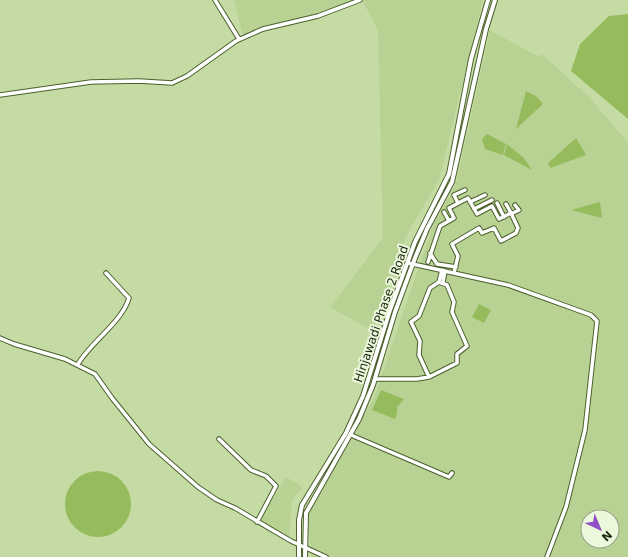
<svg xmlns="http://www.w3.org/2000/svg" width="628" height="557" viewBox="0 0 628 557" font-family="'DejaVu Sans',sans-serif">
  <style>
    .built { fill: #b7d292; fill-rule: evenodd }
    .green { fill: #96bb5d }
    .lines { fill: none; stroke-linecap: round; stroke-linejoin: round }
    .minor-casing { stroke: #4c602d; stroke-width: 5.5 }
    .major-casing { stroke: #4c602d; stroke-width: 6 }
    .minor { stroke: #fff; stroke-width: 3.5 }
    .major { stroke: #fff; stroke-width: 4 }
    .labels { text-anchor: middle; stroke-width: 4; stroke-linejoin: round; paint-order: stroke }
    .street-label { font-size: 12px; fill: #1d2610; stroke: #ebf8dc }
  </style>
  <rect width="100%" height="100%" fill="#c4dca4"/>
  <path class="built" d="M234 0H357L322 13 261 28 243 36Z
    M362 0H483L439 180 408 232 373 331 330 307 383 238 378 30Z
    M490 30 539 57 542 54 590 98 628 143V557H311L308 509 374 398 434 223 456 184ZM588 517H612V541H588Z
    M286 477 303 487 292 500 289 539 260 522Z"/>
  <path class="green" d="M628 14V119L571 71 580 44 609 16Z
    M526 91 536 96 543 104 516 129Z
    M487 134 506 144 503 155 485 149 482 139Z
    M576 138 586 155 550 168 548 163Z
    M507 144 524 158 532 170 504 155Z
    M600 202 602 218 571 210Z
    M479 304 491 310 484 323 472 317Z
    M381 390 404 399 397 407V413L395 419 372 410Z
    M65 504a33 33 0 1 1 66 0a33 33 0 1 1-66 0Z"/>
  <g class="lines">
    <g class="minor-casing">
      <path id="minor" d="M215 0 239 39
        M0 95 91 82 139 81 172 83 187 76 236 41 263 29 318 16 360 0
        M470 202 485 195
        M458 203 454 195 465 190
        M497 203 504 217
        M506 204 511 213
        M474 209 492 200
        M444 212 449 221
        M511 214 519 210 515 205
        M430 253 437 264 456 267
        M428 262 440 226 454 218 449 208 468 198 477 214 492 206 499 219 511 213 518 228 516 233 501 241 494 228 482 233 479 228 452 244 458 256 454 273
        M408 263 508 285 591 315 597 321 585 430 566 507 547 557
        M439 282 442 270
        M443 282 445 271
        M0 338 14 344 65 359 95 374 112 398 149 444 198 487 217 500 235 508 291 541 326 557
        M78 364C91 342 122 322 129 298L106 273
        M375 379H417L429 377 419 355 420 341 411 322 419 316 430 288 439 282 447 285 454 302 452 312 467 346 457 354V363L429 377
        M351 435 449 477 452 473
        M219 439 251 470 266 476 276 486 257 522"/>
    </g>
    <g class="major-casing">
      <path id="major" d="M299 557V520L302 505 346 433 363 396 390 310 415 242 449 174 471 59 488 0
        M305 557 306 513 359 419 373 385 395 312 415 258 427 229 452 182 486 29 495 0"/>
    </g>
    <use href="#minor" class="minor"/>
    <use href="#major" class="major"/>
  </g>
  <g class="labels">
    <g class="street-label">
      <text transform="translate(381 314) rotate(-71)" y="4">Hinjawadi Phase 2 Road</text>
    </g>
  </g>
  <g transform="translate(600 529) rotate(136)"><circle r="19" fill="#ebf8dc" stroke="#99a48a"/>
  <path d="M0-3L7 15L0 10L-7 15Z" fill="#9150c5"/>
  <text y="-6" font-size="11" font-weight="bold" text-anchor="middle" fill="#1d2610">N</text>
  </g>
</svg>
